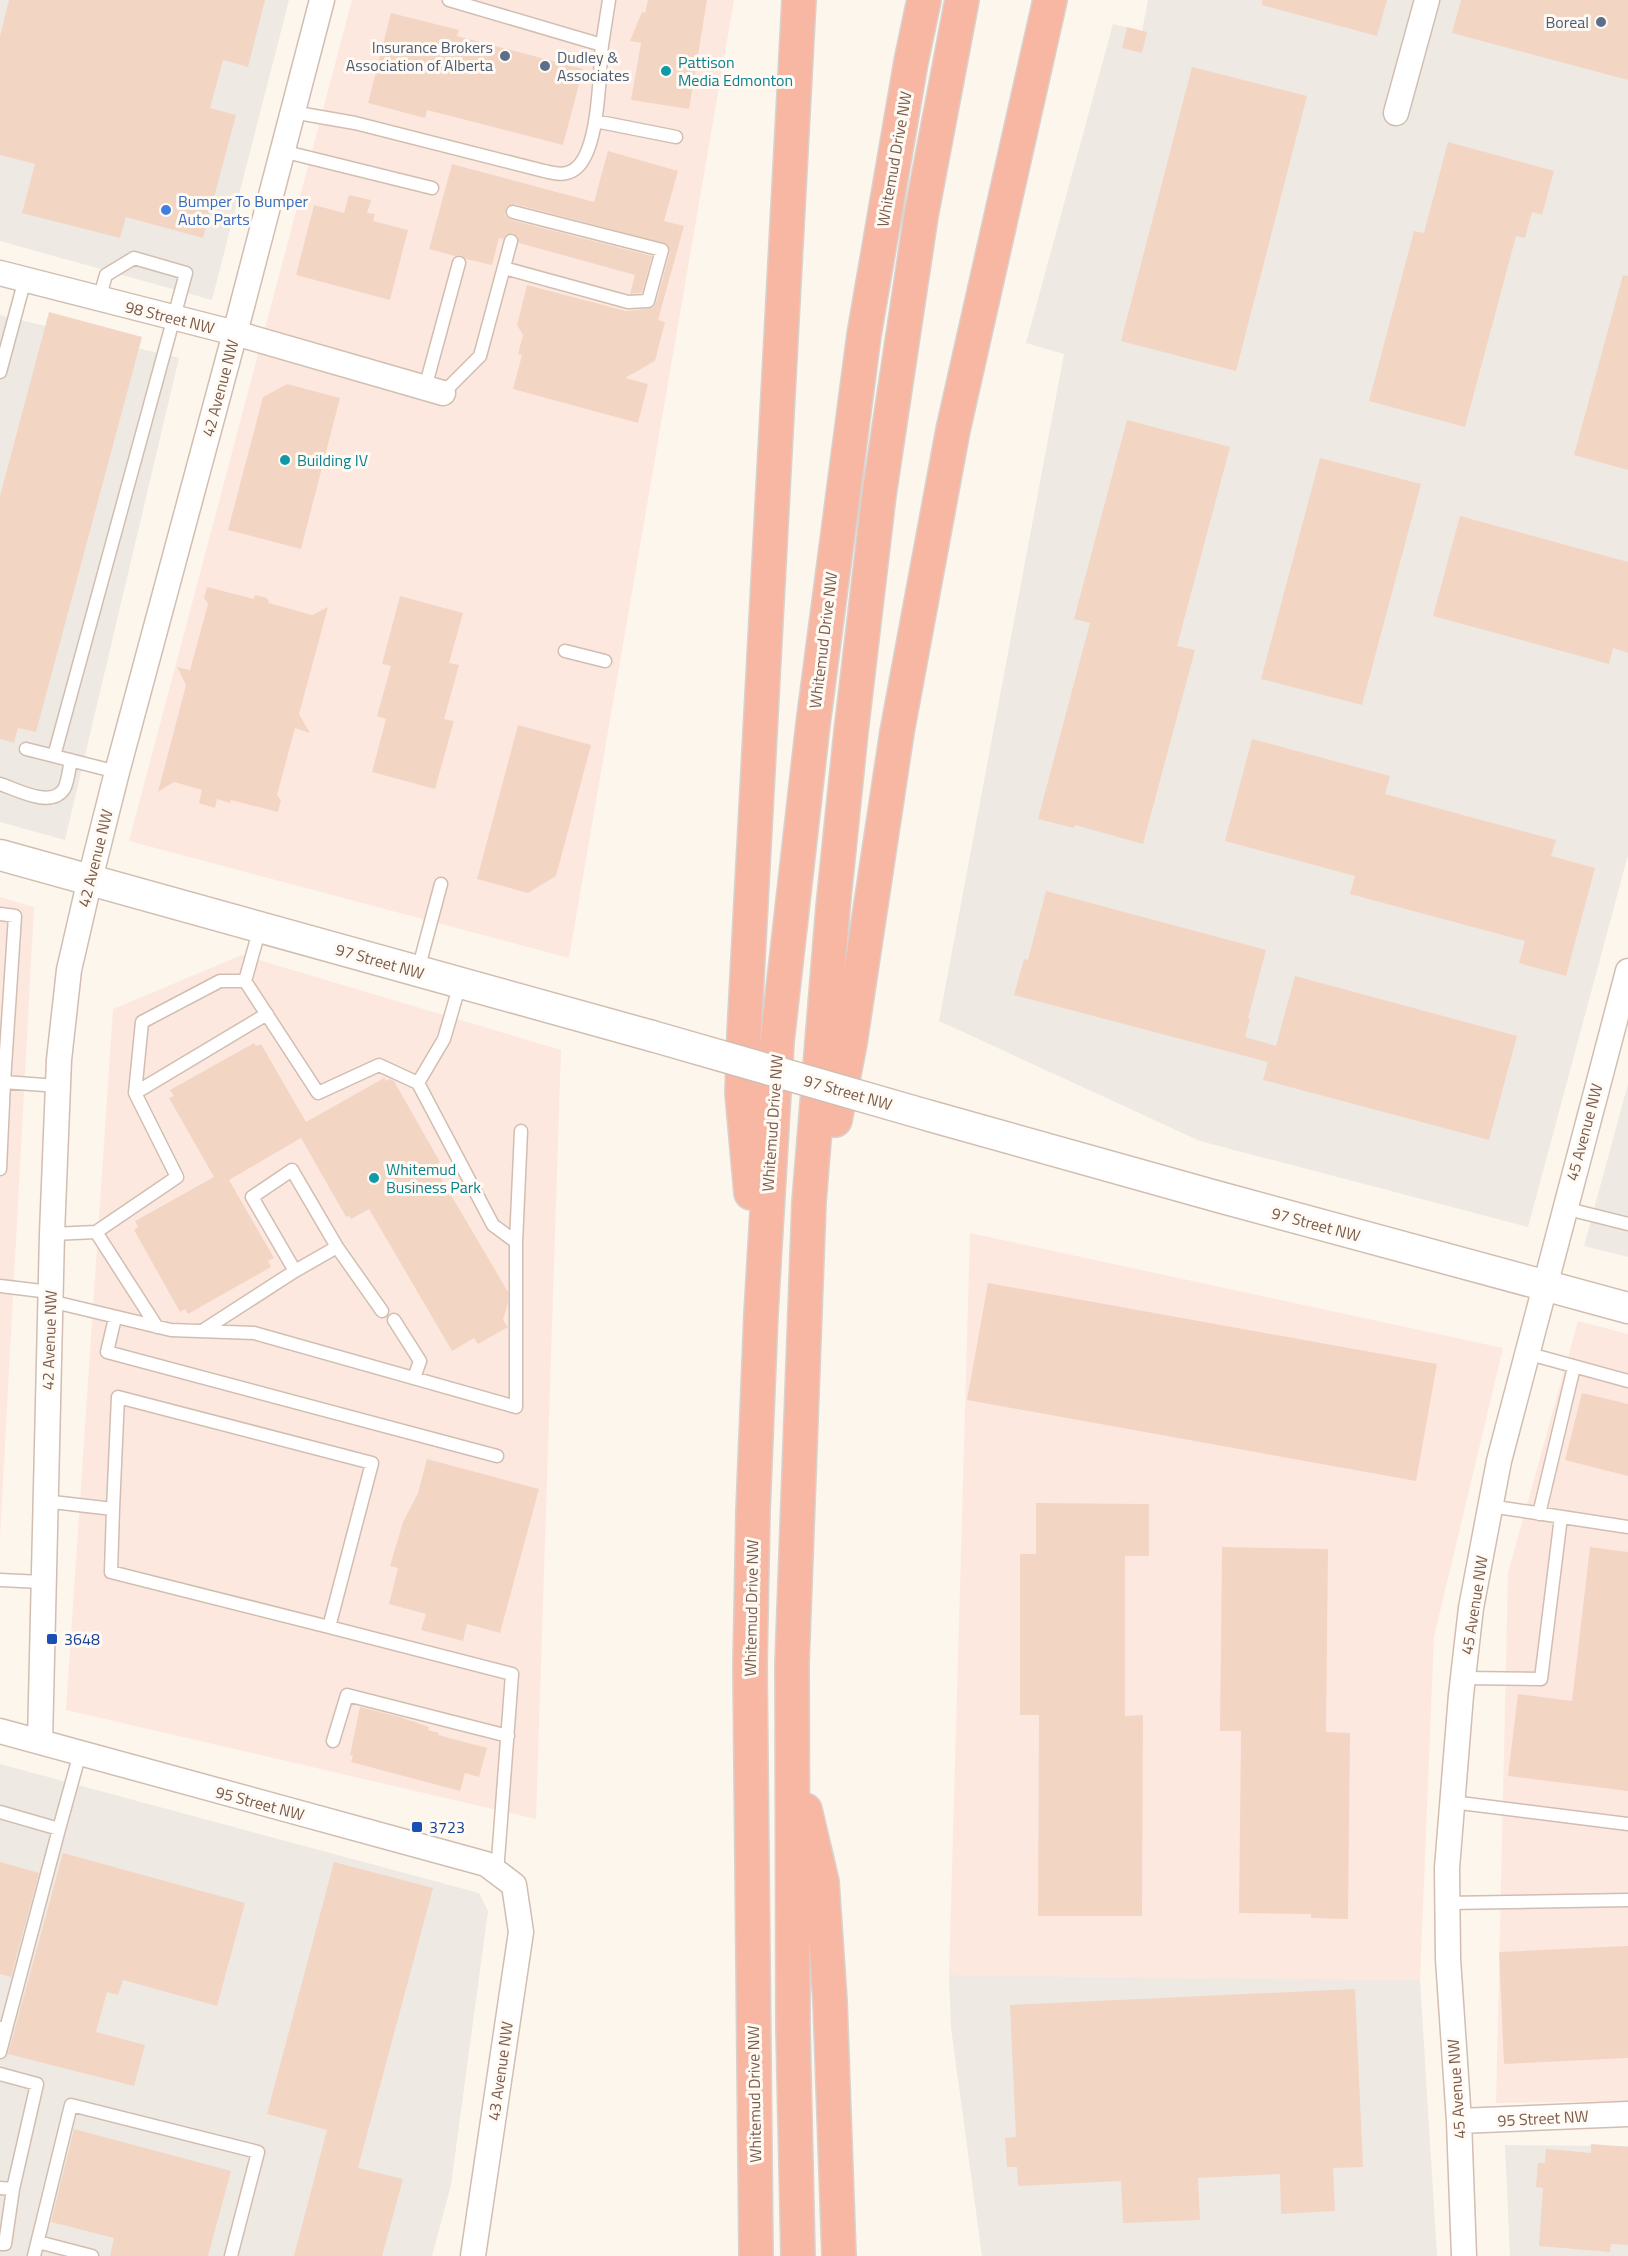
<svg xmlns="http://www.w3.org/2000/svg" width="1628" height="2256" viewBox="0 0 1628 2256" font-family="'Titillium Web',sans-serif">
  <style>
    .commercial { fill: #fde8e0 }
    .industrial { fill: #efe9e4 }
    .building { fill: #f3d5c3 }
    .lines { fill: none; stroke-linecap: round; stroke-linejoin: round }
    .service-casing { stroke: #d1beb0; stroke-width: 15 }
    .minor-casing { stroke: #d1beb0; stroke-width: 27 }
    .tertiary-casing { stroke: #d1beb0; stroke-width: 33 }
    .motorway-casing { stroke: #dad1cd; stroke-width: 36 }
    .service { stroke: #fff; stroke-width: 12 }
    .minor { stroke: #fff; stroke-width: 24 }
    .tertiary { stroke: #fff; stroke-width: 30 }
    .motorway { stroke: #f7b7a3; stroke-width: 33 }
    .tertiary-bridge-casing { stroke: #d1beb0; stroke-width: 33; stroke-linecap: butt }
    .tertiary-bridge { stroke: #fff; stroke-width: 30 }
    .service-dot { fill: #5c6f8a; stroke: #fffaf3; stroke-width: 2 }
    .culture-dot { fill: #0f9aa8; stroke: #fffaf3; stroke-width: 2 }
    .shop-dot { fill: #3f7fe0; stroke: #fffaf3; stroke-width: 2 }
    .transit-dot { fill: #1a4fb4; stroke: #fffaf3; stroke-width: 2 }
    .labels { text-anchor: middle; stroke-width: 6; stroke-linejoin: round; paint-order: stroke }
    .service-label { font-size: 16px; fill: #4e5e75; stroke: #fffaf3; text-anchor: end }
    .culture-label { font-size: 16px; fill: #0d838f; stroke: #fffaf3; text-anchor: start }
    .street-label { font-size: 16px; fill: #7a5c4d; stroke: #fffaf3 }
    .shop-label { font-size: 16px; fill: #366cbe; stroke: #fffaf3; text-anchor: start }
    .transit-label { font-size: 16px; fill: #164399; stroke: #fffaf3; text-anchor: start }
  </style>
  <rect width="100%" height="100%" fill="#fdf6ec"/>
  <path class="commercial" d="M352 0H734L569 958 129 841Z
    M0 897 34 907 0 1538Z
    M242 955 561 1050 536 1819 66 1710 113 1009Z
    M970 1233 1503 1348 1434 1637 1420 1980 949 1975Z
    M1578 1321 1628 1334V2101L1496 2103 1508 1573Z"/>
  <path class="industrial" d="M0 0H289L212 300 0 241Z
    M1148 0H1628V855L1528 1227 1200 1141 939 1021 1064 354 1026 343 1113 24 1142 31Z
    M0 315 179 358 65 840 0 822Z
    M1628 1084V1257L1584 1246Z
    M0 1764 479 1893 488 1911 451 2185 432 2256H0Z
    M949 1975 1420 1980 1437 2256H982L951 2028Z
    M1505 2145 1628 2146V2256H1510Z"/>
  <path class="building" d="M9 0H265L248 67 223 60 210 108 236 115 203 238 126 217 120 238 22 213 35 164 0 155V36Z
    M648 0H707L689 109 631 100 641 43 630 41 642 12 645 13Z
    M1262 0H1387L1377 36 1262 5Z
    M1461 0H1628V80L1452 33Z
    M391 13 459 30 457 36 583 69 563 145 427 110 425 118 368 103Z
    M1127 27 1147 32 1142 53 1122 48Z
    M1192 67 1307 96 1236 371 1121 341Z
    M1448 142 1554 171 1542 215 1532 212 1525 238 1516 236 1465 427 1369 401 1414 231 1424 233Z
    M608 151 678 171 664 221 684 226 658 320 665 322 655 361 625 378 648 384 638 423 513 389 522 355 518 354 523 335 517 325 527 285 626 311 653 308 656 303 670 252 667 244 515 204 507 207 505 215 511 220 652 256 642 293 630 294 635 275 519 243 517 236 513 233 506 235 503 239 499 238 492 265 466 259 461 255 455 256 429 249 452 164 594 202Z
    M349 195 371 200 367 213 375 214 373 221 408 230 390 300 296 275 314 205 344 213Z
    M1623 275 1628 276V470L1574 455Z
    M49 312 142 337 36 732 18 728 14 743 0 739V496Z
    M287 384 340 398 301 549 228 530 263 397Z
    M1127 420 1230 447 1177 646 1195 650 1143 844 1075 825 1074 828 1038 819 1090 623 1074 619Z
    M1320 458 1421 484 1362 705 1261 679Z
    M1460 516 1628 562V653L1613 648 1609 664 1433 616Z
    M207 587 254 599 255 595 267 598 269 603 312 615 328 607 299 714 310 733 295 728 277 795 281 800 278 812 231 800 230 803 217 799 215 808 199 803 202 790 174 782 158 792 186 685 177 667 190 670 208 604 204 598Z
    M400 596 463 613 449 663 459 665 444 719 454 721 435 789 372 772 386 719 377 716 391 666 382 664Z
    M518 725 591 745 556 876 528 893 477 879Z
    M1252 739 1390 776 1385 794 1556 840 1551 856 1595 868 1566 976 1519 963 1525 941 1350 894 1355 876 1225 841Z
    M1046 891 1266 950 1248 1018 1250 1019 1245 1037 1276 1046 1295 976 1517 1036 1489 1140 1263 1080 1268 1062 1014 995 1024 959 1028 960Z
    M254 1043 256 1046 261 1044 306 1122 384 1078 386 1081 390 1079 394 1081 440 1162 434 1166 508 1292V1303L503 1320 508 1327 478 1344 474 1338 452 1351 369 1209 351 1219 349 1216 346 1217 301 1138 229 1180 274 1258 268 1261 271 1267 188 1314 185 1309 180 1312 134 1230 138 1227 135 1221 214 1177 169 1098 174 1096 170 1090Z
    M988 1283 1437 1364 1416 1481 967 1400Z
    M1582 1393 1628 1404V1476L1565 1460Z
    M427 1459 539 1489 500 1633 467 1624 463 1641 421 1630 426 1614 389 1604 398 1568 390 1566 403 1522 418 1493Z
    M1036 1503 1149 1504V1556H1125V1716L1143 1715 1142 1916H1038L1039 1715H1020V1554H1036Z
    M1222 1547 1328 1549 1326 1732 1350 1733 1348 1919 1311 1918V1914L1239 1913 1241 1731H1220Z
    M1590 1547 1628 1552V1791L1508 1776 1518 1694 1572 1701Z
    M360 1707 400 1717 429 1727 428 1730 439 1733 438 1735 487 1748 479 1777 465 1773 460 1791 351 1762 353 1756 350 1755Z
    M63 1853 245 1903 217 2006 123 1980 118 1995 107 1992 96 2032 145 2045 134 2086 8 2054Z
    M0 1862 39 1873 11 1977 0 1974Z
    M334 1862 433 1888 358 2168 403 2179 382 2256H294L327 2130 267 2114Z
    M1628 1946V2058L1504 2064 1499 1952Z
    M1355 1989 1363 2167 1333 2168 1335 2211 1281 2214 1280 2174 1198 2178 1200 2220 1123 2223 1121 2181 1018 2186 1017 2167H1007L1005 2138 1016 2137 1010 2005Z
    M74 2129 231 2171 208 2256H110L114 2238 51 2222Z
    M1591 2144 1628 2147V2245L1611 2244 1610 2252 1539 2246 1543 2188 1536 2187 1538 2163H1545L1546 2149 1591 2153Z"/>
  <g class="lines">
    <g class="service-casing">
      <path id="service" d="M602 45 609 0
        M292 112 355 123 544 171C554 173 563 176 572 171 600 157 599 73 602 45L449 0
        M595 121 676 137
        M282 151 432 188
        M504 268 628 302 648 301 662 250 513 212
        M99 299 106 275 134 258 186 273 54 756 117 772
        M0 372 25 279
        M425 388 459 263
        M443 393 480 356 511 241
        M565 651 605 661
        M26 749 54 756
        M0 784C16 789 51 809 64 789 68 782 69 769 71 760
        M0 914 15 916 4 1082 58 1086
        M260 928 245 981 318 1093 379 1065 418 1083 444 1039 460 984
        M418 970 441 884
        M418 1083 493 1225 516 1242
        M135 1093 142 1022 220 981H245
        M0 1169 4 1082
        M1564 1208 1628 1224
        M96 1232 157 1327
        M52 1234 96 1232 177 1177 135 1093 267 1014
        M295 1271 252 1197 292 1170 337 1247
        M0 1286 50 1292
        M50 1301 171 1330 254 1333 516 1407V1242L521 1131
        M115 1318 107 1352 497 1456
        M394 1320 420 1361 414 1378
        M202 1331 295 1271 337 1247 382 1311
        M1526 1353 1628 1381
        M44 1501 113 1509 111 1572 329 1627 372 1463 118 1397 113 1509
        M1490 1506 1628 1527
        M1539 1514 1574 1367
        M0 1580 42 1582
        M329 1627 512 1674 497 1873
        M1463 1678 1541 1679 1561 1517
        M333 1741 347 1695 508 1736
        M1452 1802 1628 1824
        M0 1812 59 1829 80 1753
        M1447 1903 1628 1900
        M0 2028 6 2029 59 1829
        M0 2052 6 2029
        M0 2074 37 2084 13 2189 0 2188
        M38 2242 92 2256
        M0 2244H5L13 2189
        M34 2256 71 2105 258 2152 231 2256"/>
    </g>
    <g class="minor-casing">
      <path id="minor" d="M1396 113 1427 0
        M0 273 235 333 443 393
        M0 1731 486 1864 514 1885 521 1932 473 2256
        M40 1742 52 1234 59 1060 69 970 90 879 117 772 235 333 322 0
        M1459 2121 1628 2114
        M1464 2256 1459 2121 1448 1959 1447 1868 1461 1695 1471 1608 1499 1461 1628 971"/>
    </g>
    <g class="tertiary-casing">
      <path id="tertiary" d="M0 855 652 1036
        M930 1116 1219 1197 1628 1308"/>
    </g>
    <g class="motorway-casing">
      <path id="motorway" d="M835 1120 850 1043 897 732 953 430 1050 0
        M751 1193 742 1093 744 1034 799 0
        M805 1810 822 1882 830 2001 839 2256
        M756 2256 750 1666 753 1511 761 1314 777 1042 813 724 864 335 911 62 924 0
        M798 2256 793 2028 792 1664 809 1202 833 907 851 732 879 495 921 216 962 0"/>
    </g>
    <use href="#service" class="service"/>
    <use href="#minor" class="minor"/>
    <use href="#tertiary" class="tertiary"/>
    <use href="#motorway" class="motorway"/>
    <g class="tertiary-bridge-casing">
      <path id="tertiary-bridge" d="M652 1036 930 1116"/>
    </g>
    <use href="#tertiary-bridge" class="tertiary-bridge"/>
  </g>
  <g class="service-dot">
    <circle cx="1601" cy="22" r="6"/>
    <circle cx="505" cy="56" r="6"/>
    <circle cx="545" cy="66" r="6"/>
  </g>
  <g class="culture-dot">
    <circle cx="666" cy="71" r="6"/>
    <circle cx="285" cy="460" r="6"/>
    <circle cx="374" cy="1178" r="6"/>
  </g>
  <circle class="shop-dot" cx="166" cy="210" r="6"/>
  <g class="transit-dot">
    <rect x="46" y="1633" width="12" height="12" rx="3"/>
    <rect x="411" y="1821" width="12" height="12" rx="3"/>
  </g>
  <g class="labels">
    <g class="service-label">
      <text x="1589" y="28">Boreal</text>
      <text x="493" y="53">Insurance Brokers<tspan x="493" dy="18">Association of Alberta</tspan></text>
      <text x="557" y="63" text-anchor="start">Dudley &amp;<tspan x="557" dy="18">Associates</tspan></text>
    </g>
    <g class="culture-label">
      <text x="678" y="68">Pattison<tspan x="678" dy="18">Media Edmonton</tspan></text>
      <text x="297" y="466">Building IV</text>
      <text x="386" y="1175">Whitemud<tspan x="386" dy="18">Business Park</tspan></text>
    </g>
    <g class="street-label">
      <text transform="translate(894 159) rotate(-80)" y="6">Whitemud Drive NW</text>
      <text transform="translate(170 317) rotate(14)" y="6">98 Street NW</text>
      <text transform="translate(220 388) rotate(-75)" y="6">42 Avenue NW</text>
      <text transform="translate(823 640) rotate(-83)" y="6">Whitemud Drive NW</text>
      <text transform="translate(95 858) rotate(-76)" y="6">42 Avenue NW</text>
      <text transform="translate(380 961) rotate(16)" y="6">97 Street NW</text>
      <text transform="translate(848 1092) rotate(16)" y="6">97 Street NW</text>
      <text transform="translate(772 1123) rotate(-86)" y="6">Whitemud Drive NW</text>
      <text transform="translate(1584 1132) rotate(-75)" y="6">45 Avenue NW</text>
      <text transform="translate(1316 1224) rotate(15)" y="6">97 Street NW</text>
      <text transform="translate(49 1340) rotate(-88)" y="6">42 Avenue NW</text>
      <text transform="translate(1474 1605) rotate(-81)" y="6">45 Avenue NW</text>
      <text transform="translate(751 1608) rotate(-89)" y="6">Whitemud Drive NW</text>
      <text transform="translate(260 1803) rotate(15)" y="6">95 Street NW</text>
      <text transform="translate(500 2071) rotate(-82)" y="6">43 Avenue NW</text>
      <text transform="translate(1456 2089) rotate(-94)" y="6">45 Avenue NW</text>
      <text transform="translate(754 2094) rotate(-91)" y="6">Whitemud Drive NW</text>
      <text transform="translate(1543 2118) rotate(-3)" y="6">95 Street NW</text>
    </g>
    <g class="shop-label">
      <text x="178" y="207">Bumper To Bumper<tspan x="178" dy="18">Auto Parts</tspan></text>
    </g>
    <g class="transit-label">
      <text x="64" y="1645">3648</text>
      <text x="429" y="1833">3723</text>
    </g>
  </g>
</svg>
